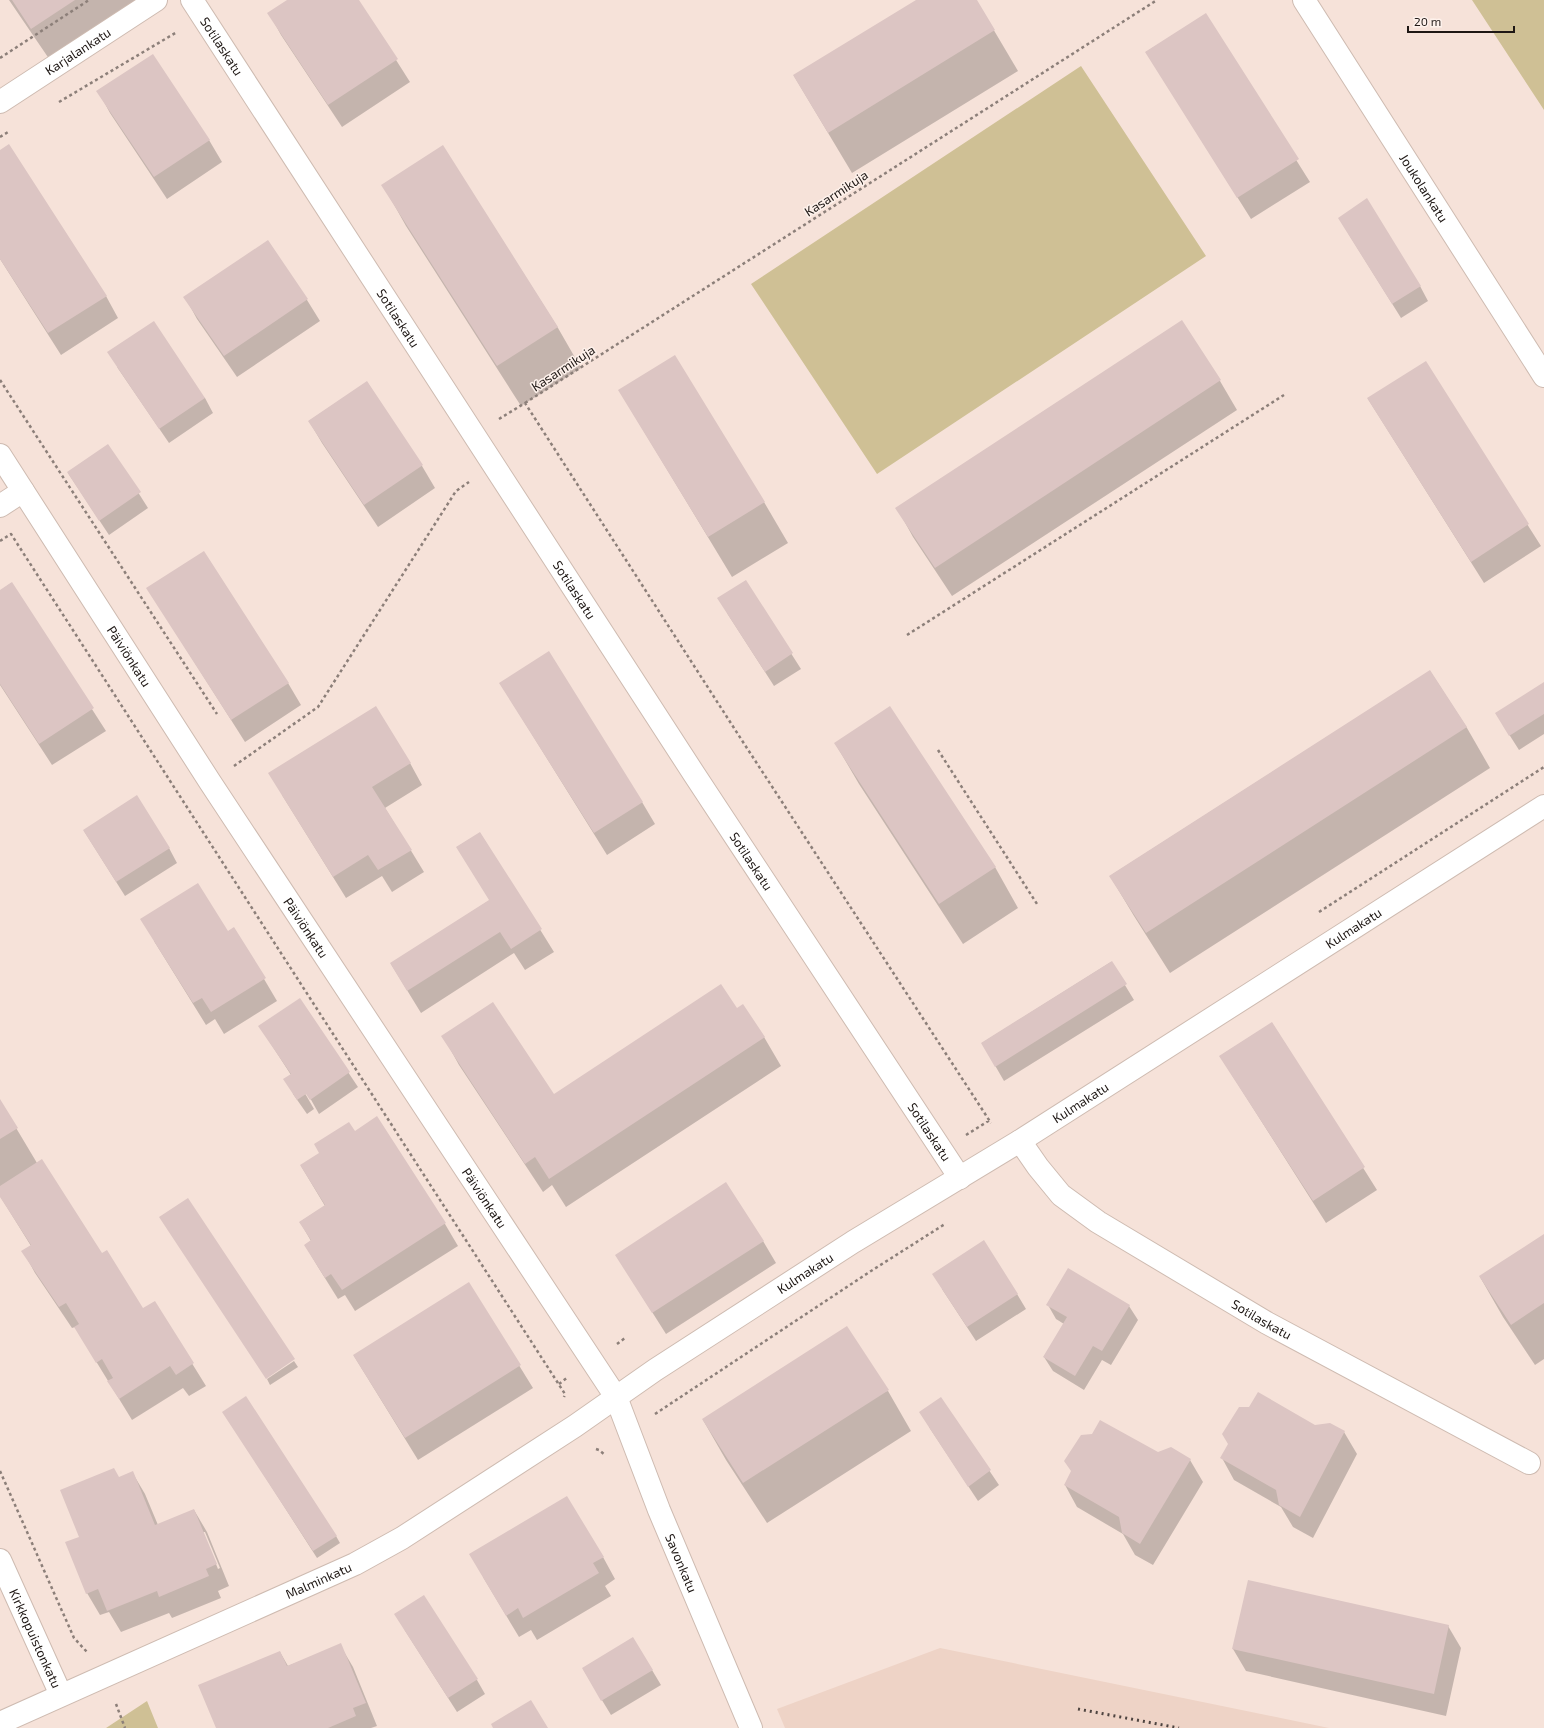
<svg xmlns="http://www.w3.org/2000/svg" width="1544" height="1728" viewBox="0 0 1544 1728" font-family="'Exo 2',sans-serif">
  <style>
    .built { fill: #eed3c6 }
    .green { fill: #cfc095 }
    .shadow { fill: #0003; fill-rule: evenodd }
    .building { fill: #dcc5c3 }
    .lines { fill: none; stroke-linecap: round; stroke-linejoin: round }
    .minor-casing { stroke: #cebbb1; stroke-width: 24 }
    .path { stroke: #8c7f79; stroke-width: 2.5; stroke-dasharray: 3 3; stroke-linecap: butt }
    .minor { stroke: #fff; stroke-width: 22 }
    .rail { stroke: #4e4440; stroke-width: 3; stroke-dasharray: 2 4; stroke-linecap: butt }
    .labels { text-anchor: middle; stroke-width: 3; stroke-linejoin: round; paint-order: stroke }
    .street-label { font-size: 13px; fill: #1e1714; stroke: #fef2ec }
  </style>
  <rect width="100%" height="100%" fill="#f6e2d9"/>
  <path class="built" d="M940 1648 1329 1728H785L777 1709Z"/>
  <path class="green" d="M1472 0H1544V110Z
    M1081 66 1206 256 877 474 751 284Z
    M147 1701 158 1728H106Z"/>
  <path class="shadow" d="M9 0H160L56 69Z
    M289 0H358L410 82 342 127 281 35 269 13Z
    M918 0H976L1018 71 852 173 794 76Z
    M1205 15 1310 182 1251 219 1146 52Z
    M98 91 209 140 222 162 167 199 110 113Z
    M443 147 558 328 581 368 521 406 406 226 383 185Z
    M0 151 106 296 118 318 61 355 0 259Z
    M1348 233 1420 286 1428 301 1401 318Z
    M268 241 307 300 320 321 237 377 197 319 185 297Z
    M1182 322 1220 381 1237 410 952 596 913 537 897 508Z
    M1425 363 1541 546 1484 583 1368 399Z
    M117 367 205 398 213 413 169 443Z
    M367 382 422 466 435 488 378 527 322 443 309 421Z
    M619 390 764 502 788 543 732 577Z
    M108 445 148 508 109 535 68 473Z
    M745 581 801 669 774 686 727 613Z
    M11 583 106 731 52 765 0 685V591Z
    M148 589 288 683 301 705 245 742Z
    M1430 671 1467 728 1490 768 1170 973 1134 916 1110 876Z
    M500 683 642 802 655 824 607 855Z
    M1544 683V734L1519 750 1505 728Z
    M835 743 995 867 1018 908 963 944 859 784Z
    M410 763 422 785 385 808 424 872 392 892 382 876 346 898 282 795Z
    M84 831 169 848 177 863 125 896Z
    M480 833 554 952 525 970 514 953 421 1013 391 964 490 900 457 847Z
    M234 928 277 1001 224 1034 215 1019 206 1025 154 941 227 932Z
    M1111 962 1134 1000 1004 1081 982 1043Z
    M300 1000 358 1087 319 1114 305 1089 303 1090 314 1109 307 1114 293 1094 291 1075 260 1027Z
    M736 1009 764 1037 781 1066 566 1207 552 1185 543 1192 459 1065 443 1036 554 1095Z
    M1272 1023 1377 1190 1326 1223 1220 1056Z
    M0 1101 37 1163 101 1254 143 1310 154 1302 206 1386 189 1396 183 1388 132 1420 75 1327 72 1328 35 1273 23 1251 31 1246 0 1196Z
    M354 1132 445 1224 458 1246 355 1311 345 1295 338 1299 318 1267 305 1245 311 1241 300 1222 325 1206 301 1166Z
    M1544 1235V1359L1535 1365 1503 1317 1480 1277Z
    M763 1241 776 1263 666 1334 616 1255Z
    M469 1284 533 1388 418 1460 354 1356Z
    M942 1289 1017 1294 1026 1309 976 1341Z
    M1048 1305 1129 1306 1138 1320 1111 1365 1102 1360 1084 1390 1053 1371 1044 1357 1064 1324 1056 1319Z
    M294 1361 298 1367 270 1385 267 1379Z
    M888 1391 911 1431 767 1523 726 1460 703 1420Z
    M941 1399 999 1485 978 1501 929 1427Z
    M228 1419 336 1536 340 1543 317 1558Z
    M1314 1426 1344 1432 1357 1454 1313 1538 1293 1527 1281 1507 1234 1480 1222 1458Z
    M1158 1453 1190 1460 1203 1482 1153 1565 1135 1555 1123 1534 1077 1507 1065 1485Z
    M132 1472 145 1494 158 1525 194 1510 207 1532 229 1586 218 1591 221 1598 172 1618 169 1613 121 1632 109 1612 100 1615 87 1593 80 1537ZM203 1532H205L220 1568 218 1569Z
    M603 1557 615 1579 605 1586 611 1596 537 1640 531 1630 519 1637 483 1577Z
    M1448 1626 1461 1648 1446 1716 1246 1671 1233 1649Z
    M404 1629 477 1680 485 1694 457 1712Z
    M340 1645 353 1667 377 1726 371 1728H217L280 1652 288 1666Z
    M583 1669 652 1670 661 1685 611 1715Z"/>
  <path class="building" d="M12 0H75L31 29Z
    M287 0H359L398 59 328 105 267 13Z
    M916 0H977L995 30 828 133 793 75Z
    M1206 13 1299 159 1237 198 1145 52Z
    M153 54 210 140 154 177 96 91Z
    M9 144 107 296 48 333 0 259V150Z
    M443 145 558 327 497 366 381 185Z
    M1367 198 1421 286 1392 304 1338 218Z
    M268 240 308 299 224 356 183 297Z
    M1182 320 1221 380 935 568 895 508Z
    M154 321 205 398 159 429 107 352Z
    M675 355 765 502 708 537 618 390Z
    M1426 361 1529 524 1471 562 1367 398Z
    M367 381 423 465 364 505 308 421Z
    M108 444 141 492 99 521 67 472Z
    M204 551 289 683 231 720 146 588Z
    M746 580 793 653 765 672 717 598Z
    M12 582 94 708 39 744 0 684V590Z
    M549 651 643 802 594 833 499 683Z
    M1430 670 1467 727 1146 933 1109 876Z
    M1544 682V714L1509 736 1495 713Z
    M376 706 411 763 372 787 412 850 378 870 368 855 333 877 268 773Z
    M890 706 996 867 939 904 834 743Z
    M137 795 170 848 116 882 83 830Z
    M480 832 542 929 511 949 500 932 407 991 390 963 489 900 456 847Z
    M198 883 228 931 234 927 266 978 211 1012 202 998 193 1003 140 919Z
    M1112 961 1127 984 995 1067 981 1043Z
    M721 984 737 1008 743 1004 765 1037 549 1179 535 1157 525 1164 441 1036 493 1002 554 1094Z
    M300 998 350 1072 310 1100 306 1094 297 1100 283 1079 291 1074 258 1026Z
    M1272 1022 1365 1167 1313 1201 1219 1056Z
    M0 1099 18 1128 0 1139Z
    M377 1116 446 1223 342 1290 331 1274 325 1278 304 1245 311 1240 299 1222 325 1205 300 1165 319 1153 314 1144 349 1122 355 1131Z
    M42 1159 102 1253 107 1250 143 1308 155 1301 194 1363 176 1375 170 1366 119 1399 107 1381 113 1378 102 1359 96 1363 74 1327 79 1324 66 1303 59 1307 21 1251 31 1245 0 1197V1186Z
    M726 1182 764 1241 652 1313 615 1255Z
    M188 1198 295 1359 266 1379 159 1217Z
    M1544 1234V1303L1511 1325 1479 1276Z
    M984 1240 1018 1294 967 1327 932 1274Z
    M1068 1268 1130 1305 1102 1351 1093 1346 1075 1376 1043 1357 1067 1317 1046 1305Z
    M469 1282 521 1365 405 1438 353 1355Z
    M847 1326 889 1390 743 1483 702 1419Z
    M1258 1392 1315 1425 1330 1423 1345 1431 1300 1517 1279 1505 1276 1490 1220 1458 1228 1444 1222 1434 1239 1407H1249Z
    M246 1396 337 1536 313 1551 222 1412Z
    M941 1397 991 1470 968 1487 919 1412Z
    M1100 1420 1158 1452 1171 1447 1191 1459 1140 1544 1122 1533 1119 1517 1064 1485 1071 1471 1064 1461 1081 1435 1092 1434Z
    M114 1468 119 1477 133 1471 155 1525 194 1509 217 1564 206 1569 209 1576 159 1597 157 1591 107 1611 98 1589 86 1594 65 1542 79 1537 60 1490Z
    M567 1496 604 1557 593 1563 599 1573 523 1618 518 1608 506 1616 469 1554Z
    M1248 1580 1449 1625 1434 1694 1232 1649Z
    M424 1595 478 1679 448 1698 394 1614Z
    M633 1637 653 1670 601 1701 582 1668Z
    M341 1643 366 1703 353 1708 356 1716 328 1728H216L198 1685 280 1651 287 1666Z
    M531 1700 548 1728H493L491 1724Z"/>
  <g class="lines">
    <g class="minor-casing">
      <g id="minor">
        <path id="s1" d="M192 0 694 774 960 1178"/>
        <path id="s2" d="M1304 0 1544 376"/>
        <path id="s3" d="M0 102 156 0"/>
        <path id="s4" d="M0 455 210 782 616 1397 659 1510 751 1728"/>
        <path d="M0 506 23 491"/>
        <path id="s5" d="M1020 1141 1038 1167 1061 1195 1098 1222 1267 1323 1529 1463"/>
        <path id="s6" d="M0 1560 61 1695"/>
        <path id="s7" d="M0 1723 355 1564 402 1538 575 1426 655 1370 853 1242 1020 1141 1544 806"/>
      </g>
    </g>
    <path class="path" d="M0 58 89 0
      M59 102 177 32
      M0 137 8 132
      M0 380 217 714
      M525 403 1157 0
      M499 419 525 403 743 742 991 1123
      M0 541 11 534 565 1394 564 1397
      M907 635 1284 395
      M938 750 1037 904
      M234 766 318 707 456 491 469 482
      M1319 912 1544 767
      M966 1135 990 1120
      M617 1344 625 1338
      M559 1384 568 1377
      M655 1414 871 1271 945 1224
      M596 1449 599 1450 605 1455
      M0 1471 74 1638 87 1652
      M116 1704 125 1728"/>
    <use href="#minor" class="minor"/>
    <path class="rail" d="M1078 1709 1179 1728"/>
  </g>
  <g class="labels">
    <g class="street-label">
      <text dy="5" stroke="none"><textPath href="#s1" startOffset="55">Sotilaskatu</textPath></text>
      <text dy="5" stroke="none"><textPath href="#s3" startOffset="93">Karjalankatu</textPath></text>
      <text dy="5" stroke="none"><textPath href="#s2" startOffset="223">Joukolankatu</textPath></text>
      <text transform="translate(836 193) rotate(-33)" y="5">Kasarmikuja</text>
      <text dy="5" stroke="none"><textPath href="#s1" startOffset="379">Sotilaskatu</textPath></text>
      <text transform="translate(563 368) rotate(-33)" y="5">Kasarmikuja</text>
      <text dy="5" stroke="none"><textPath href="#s1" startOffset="703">Sotilaskatu</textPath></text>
      <text dy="5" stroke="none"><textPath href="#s4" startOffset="239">Päiviönkatu</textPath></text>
      <text dy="5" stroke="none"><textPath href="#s1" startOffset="1027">Sotilaskatu</textPath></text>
      <text dy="5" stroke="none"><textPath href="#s4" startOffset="563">Päiviönkatu</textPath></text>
      <text dy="5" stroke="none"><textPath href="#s7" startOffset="1573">Kulmakatu</textPath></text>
      <text dy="5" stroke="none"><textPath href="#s7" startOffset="1249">Kulmakatu</textPath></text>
      <text dy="5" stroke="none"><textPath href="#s1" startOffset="1351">Sotilaskatu</textPath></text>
      <text dy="5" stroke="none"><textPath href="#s4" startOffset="887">Päiviönkatu</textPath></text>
      <text dy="5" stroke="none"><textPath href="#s7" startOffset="925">Kulmakatu</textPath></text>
      <text dy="5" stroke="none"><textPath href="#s5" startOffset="304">Sotilaskatu</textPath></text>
      <text dy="5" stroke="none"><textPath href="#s4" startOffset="1304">Savonkatu</textPath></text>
      <text dy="5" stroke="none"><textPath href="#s7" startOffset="349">Malminkatu</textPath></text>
      <text dy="5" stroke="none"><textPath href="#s6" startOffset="86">Kirkkopuistonkatu</textPath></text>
    </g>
  </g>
  <path d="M1408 26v6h106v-6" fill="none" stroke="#1e1714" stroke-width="2"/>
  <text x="1414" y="26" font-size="12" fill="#1e1714" stroke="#fef2ec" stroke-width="3" paint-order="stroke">20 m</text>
</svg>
